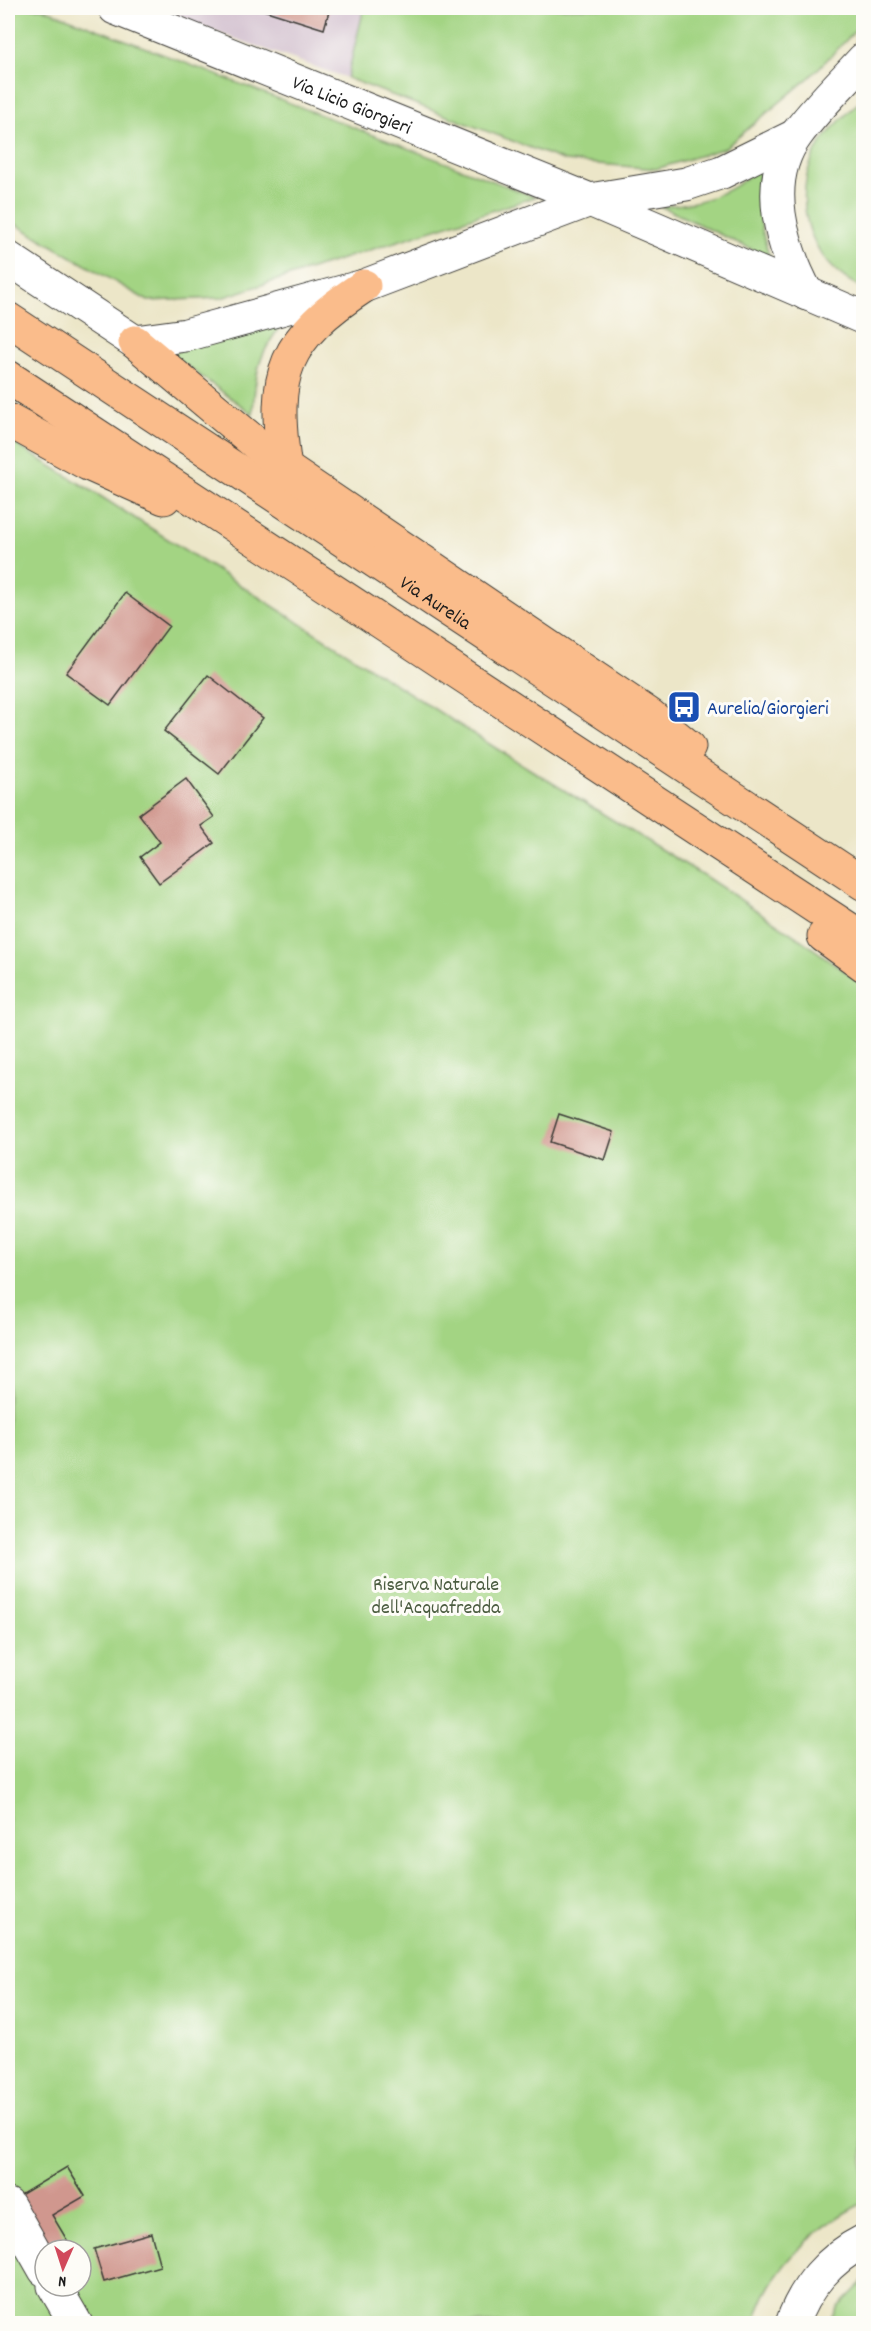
<svg xmlns="http://www.w3.org/2000/svg" width="871" height="2331" viewBox="0 0 871 2331" font-family="Dekko,sans-serif">
  <style>
    .industrial { fill: #d0bdcd }
    .green { fill: #a3d483; stroke: #607850; stroke-width: 1.5; fill-rule: evenodd }
    .building { fill: #d0978e }
    .lines { fill: none; stroke-linecap: round; stroke-linejoin: round }
    .minor-casing { stroke: #3b3a36; stroke-width: 35 }
    .highway-casing { stroke: #3b3a36; stroke-width: 35 }
    .minor { stroke: #fff; stroke-width: 33 }
    .highway { stroke: #fabc8b; stroke-width: 33 }
    .labels { text-anchor: middle; stroke-width: 6; stroke-linejoin: round; paint-order: stroke }
    .street-label { font-size: 20px; fill: #1c1c1c; stroke: #fdfcf7 }
    .transit-label { font-size: 20px; fill: #164399; stroke: #fdfcf7; text-anchor: start }
    .park-label { font-size: 20px; fill: #4b5c40; stroke: #fdfcf7 }
  </style>
  <rect width="100%" height="100%" fill="#fdfcf7"/>
  <filter id="ink" filterUnits="userSpaceOnUse"><feTurbulence type="fractalNoise" baseFrequency=".0167" numOctaves="2"/><feDisplacementMap in="SourceGraphic" scale="12" xChannelSelector="R" yChannelSelector="G"/><feConvolveMatrix kernelMatrix="1 2 1 2 8 2 1 2 1" color-interpolation-filters="sRGB"/></filter>
  <filter id="wash" filterUnits="userSpaceOnUse"><feTurbulence type="fractalNoise" baseFrequency=".008" numOctaves="4" result="noise"/><feDisplacementMap in="SourceGraphic" scale="24" xChannelSelector="R" yChannelSelector="G"/><feGaussianBlur stdDeviation="1.35" result="paint"/><feColorMatrix in="noise" values="0 0 0 0 0 0 0 0 0 0 0 0 0 0 0 0 0 1.4 0 .05"/><feComposite in="paint" operator="in"/></filter>
  <g filter="url(#wash)">
    <rect width="100%" height="100%" fill="#ece6c8"/>
    <path class="industrial" d="M147 8H364L347 78Z"/>
    <path class="green" d="M8 8H42L535 197 221 298 148 301 8 220Z
      M364 8H863L864 22 811 76 725 148 656 169 565 161 347 78Z
      M863 98V288C813 267 791 208 813 157 823 134 846 115 863 98Z
      M761 166C754 198 760 228 770 258L660 206C700 205 732 194 761 166Z
      M291 313C260 350 255 366 253 414L169 353Z
      M8 440 97 494 505 754 706 877 800 939 864 985 863 2203C815 2227 769 2269 755 2323L8 2324ZM45 2250H81V2286H45Z
      M863 2282V2323H829L837 2308Z"/>
    <g id="blocks">
      <path class="building" d="M257 8H330L324 29Z
        M125 593 169 626 110 705 66 673Z
        M208 675 263 718 219 774 164 731Z
        M186 779 214 817 201 826 214 843 159 883 140 857 160 842 139 814Z
        M559 1114 614 1132 605 1160 550 1142Z
        M67 2167 85 2196 52 2215 73 2250H48L17 2197Z
        M151 2233 160 2266 104 2282 94 2249Z"/>
    </g>
  </g>
  <g filter="url(#ink)">
    <use href="#blocks" fill-opacity="0" stroke="#3b3a36" stroke-width="1.5"/>
    <g class="lines">
      <g class="minor-casing">
        <g id="minor">
          <path id="s1" d="M115 8 590 200 864 318"/>
          <path d="M8 258 135 342 186 335 364 286 590 200 686 184 722 172 795 136"/>
          <path d="M807 294C782 247 761 182 797 134 817 107 842 83 864 59"/>
          <path d="M8 2205 45 2270"/>
          <path d="M54 2286 76 2324"/>
          <path d="M792 2324C804 2288 830 2258 864 2241"/>
        </g>
      </g>
      <g class="highway-casing">
        <g id="highway">
          <path id="s2" d="M8 319 864 884"/>
          <path d="M135 342 285 468 651 716 689 747"/>
          <path d="M8 377 864 939"/>
          <path d="M8 420 88 464 164 498"/>
          <path d="M285 468C271 373 283 339 364 286"/>
          <path d="M824 936 864 965"/>
        </g>
      </g>
      <use href="#minor" class="minor"/>
      <use href="#highway" class="highway"/>
    </g>
  </g>
  <defs>
    <g id="bus-square" transform="scale(1.725)"><rect x="-9" y="-9" width="18" height="18" rx="4" fill="#1a4fb4" stroke="#fdfcf7"/><path d="M-5-6H5V4H4V6H2V4H-2V6H-4V4H-5ZM-3.5-4V0h7V-4ZM-3.5 1.2v1.5H-2V1.2ZM2 1.2v1.5H3.5V1.2Z" fill="#fff"/></g>
  </defs>
  <g fill-rule="evenodd">
    <use href="#bus-square" x="684" y="707"/>
  </g>
  <g class="labels">
    <g class="street-label">
      <text dy="7" stroke="none"><textPath href="#s1" startOffset="256">Via Licio Giorgieri</textPath></text>
      <text dy="7" stroke="none"><textPath href="#s2" startOffset="513">Via Aurelia</textPath></text>
    </g>
    <g class="transit-label">
      <text x="707" y="714">Aurelia/Giorgieri</text>
    </g>
    <g class="park-label">
      <text x="436" y="1590">Riserva Naturale<tspan x="436" dy="23">dell'Acquafredda</tspan></text>
    </g>
  </g>
  <rect width="871" height="2331" fill="none" stroke="#fdfcf7" stroke-width="30"/>
  <g transform="translate(63 2268) rotate(183)"><circle r="28" fill="#fdfcf7" stroke="#a3a29f" stroke-width="1.5"/>
  <path d="M0-4.5L10 22L0 15L-10 22Z" fill="#d1495b"/>
  <text y="-9" font-size="16" font-weight="bold" text-anchor="middle" fill="#1c1c1c">N</text>
  </g>
</svg>
